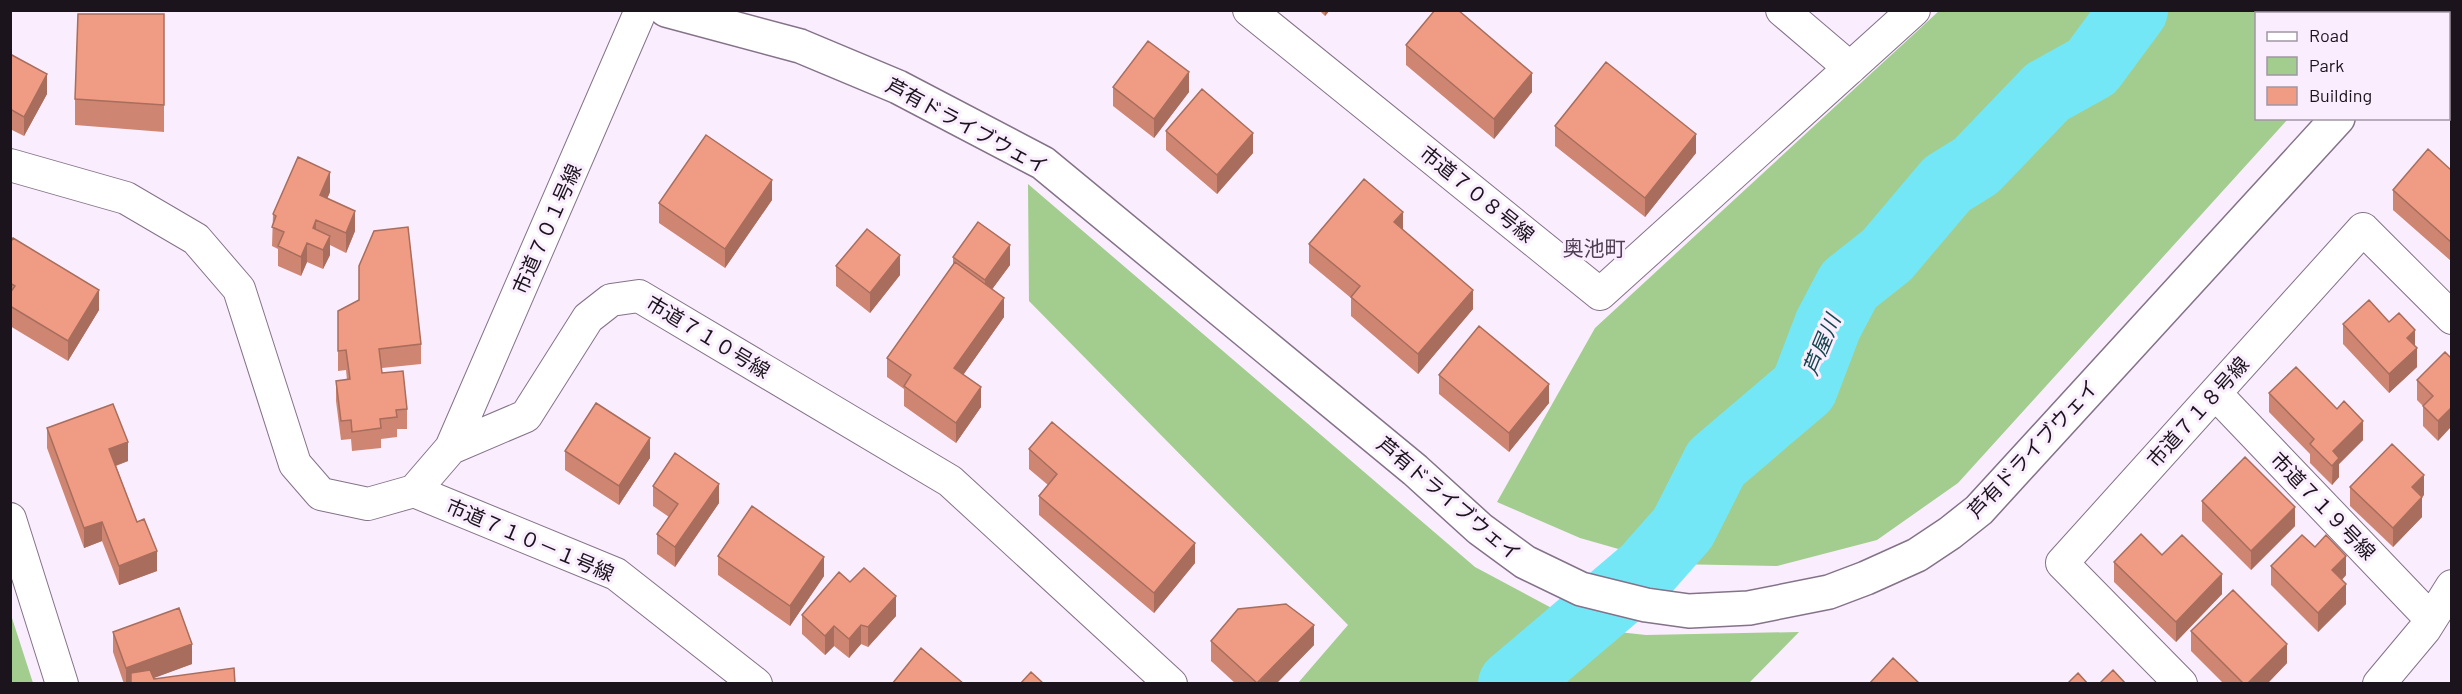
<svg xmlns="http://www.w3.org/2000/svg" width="2462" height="694" viewBox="0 0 2462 694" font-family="Barlow,'Noto Sans JP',sans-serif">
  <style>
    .green { fill: #a2cd8e }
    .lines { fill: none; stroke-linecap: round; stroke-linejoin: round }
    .river { stroke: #74e7f7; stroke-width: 68 }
    .minor-casing { stroke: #847289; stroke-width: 34 }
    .tertiary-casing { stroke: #847289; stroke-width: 36 }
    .minor { stroke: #fff; stroke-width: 32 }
    .tertiary { stroke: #fff; stroke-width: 33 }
    .wall { fill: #ce8672 }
    .shaded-wall { fill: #a86d5c }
    .building { fill: #f09c84; stroke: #a86d5c; stroke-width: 1.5 }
    .labels { text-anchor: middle; stroke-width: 6; stroke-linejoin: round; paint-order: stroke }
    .street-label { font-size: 20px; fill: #1b141d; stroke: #faedfd }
    .neighbourhood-label { font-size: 21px; fill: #503f54; stroke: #faedfd }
    .water-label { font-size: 21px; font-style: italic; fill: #13474e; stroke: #faedfd }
  </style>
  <rect width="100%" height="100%" fill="#faedfd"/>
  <path class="green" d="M1940 10 2386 11 2383 14H2256V118L2288 119 1958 483 1877 540 1777 566 1671 564 1580 538 1497 502 1595 328Z
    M1028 184 1475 567 1591 629 1646 635 1799 632 1749 683H1298L1348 625 1029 301Z
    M11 615 33 683H11Z"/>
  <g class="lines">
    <path class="river" d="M1512 684 1646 570 1683 528 1716 463 1804 388 1828 325 1849 285 1887 255 1947 184 1976 166 2047 92 2092 67 2134 10"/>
    <g class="minor-casing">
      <path id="minor" d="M1249 10 1600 294 1914 10
        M1782 10 1850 68
        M10 165 126 198 196 239 239 289 295 464 321 494 368 504 414 491 451 448 526 416 588 318 611 300 639 296 950 481 1171 684
        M2215 393 2431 619
        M451 448 641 10
        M414 491 616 574 756 684
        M10 519 62 684
        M2181 684 2062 563 2363 229 2452 318
        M2379 684 2425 629 2452 586"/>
    </g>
    <g class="tertiary-casing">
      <path id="tertiary" d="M666 10 800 46 898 87 1043 163 1415 470 1480 529 1525 562 1581 589 1646 605 1689 611 1749 608 1829 592 1866 578 1917 555 1950 533 1979 510 2338 118
        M2432 14 2435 10"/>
    </g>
    <use href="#minor" class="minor"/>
    <use href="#tertiary" class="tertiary"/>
  </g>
  <path class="wall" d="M1319 10H1330L1325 16Z
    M164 14V132L75 125V99Z
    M1406 45 1532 92 1494 139 1406 65Z
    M10 54 47 94 24 136 10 129Z
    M1113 87 1189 92 1154 138 1113 106Z
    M1555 126 1696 153 1645 217 1555 146Z
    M1166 131 1253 153 1217 194 1166 150Z
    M2451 170V261L2393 210V190Z
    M330 192 327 199 355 231 346 253 330 245V255L323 269 307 262 301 276 278 266V249L272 246 273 214Z
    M772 200 725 268 659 223V203Z
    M1403 230 1473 309 1418 374 1351 316V298L1309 263V244Z
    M10 243 99 310 68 361 10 326Z
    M953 257 1010 265 992 289 1004 317 963 375 981 407 956 443 904 406V389L887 377V358L953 265Z
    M836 266 900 275 870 313 836 286Z
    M338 311 421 344V364L382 368V373L407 409V429H397V437L381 439V448L352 451 351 439 341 440 336 401V381L347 380 346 370 338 371Z
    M2389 322 2415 346 2417 367 2389 393 2343 344V324Z
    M2445 352 2438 441 2423 426V406L2417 400V380Z
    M1439 375 1549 403 1509 452 1439 394Z
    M2269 393 2363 440 2339 464V477L2332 485 2310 463V454L2269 412Z
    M47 428 128 461 116 466 137 522 157 571 119 585 102 541 84 548 47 448Z
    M1029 449 1195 563 1154 613 1039 515V496L1048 485 1029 469Z
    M565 451 650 458 619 505 565 470Z
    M653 486 719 503 675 567 657 554V534L669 517 653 506Z
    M2350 487 2424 495 2422 497V517L2393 547 2350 506Z
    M2202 501 2295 526 2251 570 2202 521Z
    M2162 555 2222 594 2176 642 2114 582V562Z
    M718 556 824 576 790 626 718 575Z
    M2271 566 2346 575 2342 580 2346 604 2318 632 2271 585Z
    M802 615 896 616 868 647 861 644 849 658 834 646 825 655 802 634Z
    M2191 631 2287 663 2267 684H2224L2191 651Z
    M113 632 192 664 153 678 154 679 235 684H124L113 652Z
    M1211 641 1314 645 1276 684H1236L1211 661Z"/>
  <path class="shaded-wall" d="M1325 10H1330L1325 16Z
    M1189 72V92L1154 138V119Z
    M1532 73V92L1494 139V119Z
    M47 74V94L24 136V117Z
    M1253 133V153L1217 194V175Z
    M1696 134V153L1645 217V198Z
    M330 172V192L320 215V195Z
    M772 180V200L725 268V249Z
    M355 211V231L346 253V233Z
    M1403 212V232L1394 222Z
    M316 220V239L313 228Z
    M330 236V255L323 269V250Z
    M307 243V262L301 276V257Z
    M1010 245V265L985 299V280Z
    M900 255V275L870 313V293Z
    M99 290V310L68 361V341Z
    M1473 290V309L1418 374V354Z
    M1004 298V317L954 388V368Z
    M2415 330V350L2417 348V367L2389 393V374L2407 338Z
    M1549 384V403L1509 452V433Z
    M981 387V407L956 443V423Z
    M2451 408V427L2438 441V421Z
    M2363 421V440L2339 464V477L2332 485 2333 451Z
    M650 438V458L619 505V486Z
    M128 442V461L109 468V449Z
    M2424 475V495L2412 507V487Z
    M719 484V503L675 567V547Z
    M2422 497V517L2393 547V528Z
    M2295 507V526L2251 570V551Z
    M102 522V541L84 548V528Z
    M1195 543V563L1154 613V593Z
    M157 551V571L119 585V566Z
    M2346 556V575L2332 590V570Z
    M824 557V576L790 626V606Z
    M2222 574V594L2176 642V622Z
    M2346 584V604L2318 632V613Z
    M896 596V616L868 647V627Z
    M861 625V644L849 658V639Z
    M1314 625V645L1276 684H1257Z
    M834 626V646L825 655V636Z
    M192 644V664L138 684H126V668Z
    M2287 644V663L2267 684H2247Z"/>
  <path class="building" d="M1435 10H1458L1532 73 1494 119 1406 45Z
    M78 14H164V105L75 99Z
    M1148 41 1189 72 1154 119 1113 87Z
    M10 54 47 74 24 117 10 109Z
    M1606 62 1696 134 1645 198 1555 126Z
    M1202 89 1253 133 1217 175 1166 131Z
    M706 135 772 180 725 249 659 203Z
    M2428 149 2451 170V242L2393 190Z
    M298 157 330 172 320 195 355 211 346 233 316 220 313 228 330 236 323 250 307 243 301 257 278 246 284 232 272 227 276 216 273 214Z
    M1364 179 1403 212 1394 222 1473 290 1418 354 1351 297 1360 286 1309 244Z
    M978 222 1010 245 985 280 953 257Z
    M408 227 421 344 379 349 382 373 403 371 407 409 396 410 397 417 380 419 381 428 352 432 351 420 341 421 336 381 350 379 346 350 338 351V311L359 300V266L374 231Z
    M867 229 900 255 870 293 836 266Z
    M13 238 99 290 68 341 10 306V293L15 286 10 283V243Z
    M955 262 1004 298 954 368 981 387 956 423 904 386 911 375 887 358Z
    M2369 300 2389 322 2399 313 2415 330 2407 338 2417 348 2389 374 2343 324Z
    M1479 326 1549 384 1509 433 1439 375Z
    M2445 352 2451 358V408L2438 421 2423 406 2433 396 2417 380Z
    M2296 367 2337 409 2344 401 2363 421 2333 451 2339 458 2332 466 2310 444 2314 439 2269 393Z
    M596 403 650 438 619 486 565 451Z
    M113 404 128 442 109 449 137 522 144 519 157 551 119 566 102 522 84 528 47 428Z
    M1052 422 1195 543 1154 593 1039 496 1057 474 1029 449Z
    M2392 444 2424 475 2412 487 2422 497 2393 528 2350 487Z
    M675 453 719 484 675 547 657 534 678 504 653 486Z
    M2245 457 2295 507 2251 551 2202 501Z
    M752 506 824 557 790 606 718 556Z
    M2141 534 2162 555 2182 535 2222 574 2176 622 2114 562Z
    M2302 535 2315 547 2326 535 2346 556 2332 570 2346 584 2318 613 2271 566Z
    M864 568 896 596 868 627 861 625 849 639 834 626 825 636 802 615 839 572 850 582Z
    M2233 590 2287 644 2247 684H2244L2191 631Z
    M1286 604 1314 625 1257 683 1211 641 1238 609Z
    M179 608 192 644 126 668 113 632Z
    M921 648 964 684H892Z
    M1893 658 1920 684H1869Z
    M234 668 235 684H131V673L150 670 154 679Z
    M2113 670 2126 684H2099Z
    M1031 672 1044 684H1020Z
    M2078 673 2088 684H2067Z"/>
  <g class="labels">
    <g class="street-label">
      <text transform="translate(967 126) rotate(28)" y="7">芦有ドライブウェイ</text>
      <text transform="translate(1477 194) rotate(39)" y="7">市道７０８号線</text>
      <text transform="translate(547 229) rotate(-66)" y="7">市道７０１号線</text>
      <text transform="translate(708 337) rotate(31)" y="7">市道７１０号線</text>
      <text transform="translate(2198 412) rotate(-48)" y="7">市道７１８号線</text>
      <text transform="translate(2033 449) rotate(-47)" y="7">芦有ドライブウェイ</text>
      <text transform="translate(1449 499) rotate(40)" y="7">芦有ドライブウェイ</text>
      <text transform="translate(2323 506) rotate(46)" y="7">市道７１９号線</text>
      <text transform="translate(530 540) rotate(23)" y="7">市道７１０－１号線</text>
    </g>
    <g class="neighbourhood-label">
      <text x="1594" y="256">奥池町</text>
    </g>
    <g class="water-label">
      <text transform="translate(1822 345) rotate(-67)" y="7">芦屋川</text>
    </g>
  </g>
  <rect width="2462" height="694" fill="none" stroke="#1b141d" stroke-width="24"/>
  <rect x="2255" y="12" width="195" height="108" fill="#faedfd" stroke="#a196a3" stroke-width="1.5"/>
  <rect x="2267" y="32" width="30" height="9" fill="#ffffff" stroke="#a196a3" stroke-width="1.5"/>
  <text x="2309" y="42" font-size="18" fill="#1b141d">Road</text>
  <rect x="2267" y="57" width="30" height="18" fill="#a2cd8e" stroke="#a196a3" stroke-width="1.5"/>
  <text x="2309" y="72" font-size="18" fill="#1b141d">Park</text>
  <rect x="2267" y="87" width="30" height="18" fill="#f09c84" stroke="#a196a3" stroke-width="1.5"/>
  <text x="2309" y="102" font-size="18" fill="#1b141d">Building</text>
</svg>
